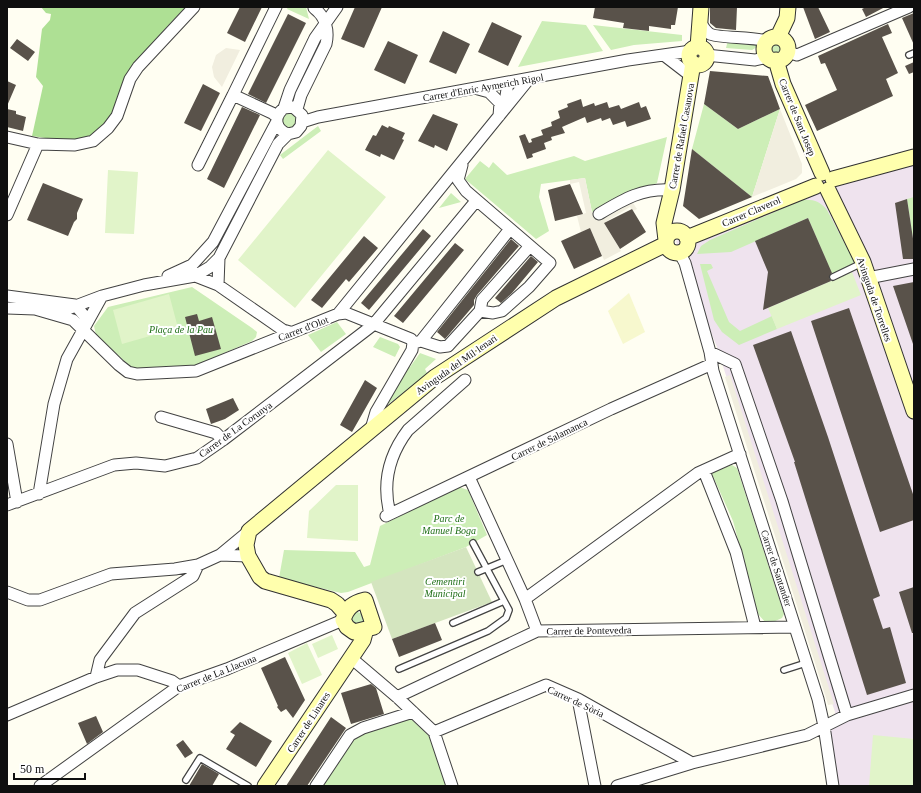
<svg xmlns="http://www.w3.org/2000/svg" width="921" height="793" viewBox="0 0 921 793" font-family="'Times New Roman',serif">
  <style>
    .industrial { fill: #efe3ee }
    .farmland { fill: #f7f8ce }
    .green { fill: #cdeeb7 }
    .forest { fill: #aee094 }
    .cemetery { fill: #d4e5bf }
    .pitch { fill: #e1f4c9 }
    .plaza { fill: #f1eedf }
    .building { fill: #59524a }
    .lines { fill: none; stroke-linecap: round; stroke-linejoin: round }
    .lane-casing { stroke: #424242; stroke-width: 8 }
    .street-casing { stroke: #424242; stroke-width: 13 }
    .secondary-casing { stroke: #313131; stroke-width: 17 }
    .lane { stroke: #fff; stroke-width: 5.5 }
    .street { stroke: #fff; stroke-width: 11 }
    .secondary { stroke: #ffffad; stroke-width: 15 }
    .labels { text-anchor: middle; stroke-width: 4; stroke-linejoin: round; paint-order: stroke }
    .street-label { font-size: 10px; fill: #0f0f0f; stroke: #fff }
    .park-label { font-size: 10px; font-style: italic; fill: #206f18; stroke: #fff }
  </style>
  <rect width="100%" height="100%" fill="#fffef2"/>
  <path class="industrial" d="M914 152V786H827L830 734 835 712 795 595 717 347 685 269 676 241 834 172Z"/>
  <path class="farmland" d="M629 293 645 332 623 344 608 311Z"/>
  <path class="green" d="M288 7H306L309 19 287 9Z
    M542 21 586 25 603 51 518 67Z
    M593 25 682 35V41L634 45 611 50Z
    M728 40 757 45V47L752 50 726 48Z
    M769 48a6 6 0 1 1 12 0a6 6 0 1 1-12 0Z
    M704 104 738 129 780 109 752 197 692 149Z
    M282 121a8 8 0 1 1 16 0a8 8 0 1 1-16 0Z
    M318 126 321 131 283 159 280 155Z
    M667 137 657 183 592 212 585 178 541 184 539 197 549 231 536 239 465 179 480 161 489 168 493 162 507 175 574 156 585 161Z
    M451 193 461 202 439 208Z
    M914 197V245L907 199Z
    M802 200C813 199 820 201 827 210L854 261 853 265 832 274 808 218 731 252 697 254 701 246 710 240Z
    M700 264H711L713 268 707 271 729 322 740 331 772 316 777 329 739 345 722 332 714 320Z
    M192 287 252 328 257 332 256 337 252 341 194 366 145 370 132 368 96 335 94 326 108 307Z
    M337 322 346 334 321 352 308 335Z
    M380 337 398 344 400 347 395 357 373 347Z
    M420 353 436 359 425 369 428 375 384 407 408 366 410 367Z
    M732 465 737 468 784 614 782 618 773 622H765L758 614 733 521 712 474V472Z
    M459 487 468 490 487 535 466 547 348 592 341 593 279 578 284 550 355 552 364 567 370 565 380 526Z
    M355 611 363 614 364 621 354 626 350 616Z
    M410 718 430 737 447 786H321C330 772 339 755 351 743 366 728 390 724 410 718Z"/>
  <path class="forest" d="M41 7H186C174 19 161 32 152 46 140 66 112 126 92 135 73 143 51 139 32 136L43 86 36 77 42 29 50 20 51 14 46 13Z"/>
  <path class="cemetery" d="M466 547 492 602 392 639 371 582Z"/>
  <path class="pitch" d="M328 150 386 197 295 308 238 260Z
    M108 170 138 172 134 234 105 233Z
    M852 272 861 295 777 329 768 308Z
    M169 294 178 328 122 344 113 310Z
    M336 485H358V541L307 538 309 511Z
    M332 635 338 649 318 658 312 644Z
    M307 643 322 675 302 684 288 653Z
    M873 735 914 739V786H869Z"/>
  <path class="plaza" d="M226 48 240 50 222 87 214 77 212 67 216 55Z
    M780 109 802 164V173L796 179 752 197Z
    M585 178 592 212 598 220 631 200 637 209 633 211 630 207 604 223 621 251 604 260 590 228 581 232 577 216 586 213 579 182 570 184V180Z
    M730 375 834 704 828 705 826 698 725 377Z"/>
  <path class="building" d="M240 7H262L245 42 227 33Z
    M355 7H382L364 48 341 39Z
    M595 7H678L675 25H671V29L649 26V31L623 28 624 23 593 18Z
    M710 7H737L736 30 716 28 710 23Z
    M803 7H818L830 32 815 39Z
    M866 7H885L866 17 862 9Z
    M914 13V45L902 18Z
    M288 14 306 23 266 103 248 94Z
    M492 22 522 36 508 66 478 52Z
    M888 24 892 33 882 37 898 73 886 79 893 96 817 131 805 105 837 90 825 63 821 64 818 56Z
    M443 31 470 44 456 74 429 62Z
    M17 39 35 52 28 61 10 48Z
    M388 41 418 55 405 84 374 70Z
    M914 62V72L909 74 905 66Z
    M710 71 768 76 780 109 738 129 704 104Z
    M7 81 16 85 7 106Z
    M203 84 220 93 201 131 184 123Z
    M581 99 583 107 594 103 595 106 607 102 609 108 619 105 621 109 639 102 641 108 646 106 651 119 627 127 625 121 613 125 610 118 602 121 601 118 587 123 585 117 562 127 565 133 551 137 552 140 544 143 546 149 532 154 533 157 527 159 519 136 525 134 529 143 532 142 531 139 543 135 541 130 552 126 551 122 560 118 558 111 568 107 567 104Z
    M242 107 260 115 224 188 207 179Z
    M7 109 16 111V114L26 117 23 131 7 127Z
    M433 114 458 124 447 151 435 145 434 148 418 141Z
    M382 125 388 128 389 126 405 133 402 139 404 140 394 160 381 154 380 157 365 150 373 135 376 136Z
    M692 149 752 197 699 219 683 206Z
    M43 183 83 199 77 213V219L74 222 68 236 27 220Z
    M570 184 583 214 555 221 548 190Z
    M907 199 914 245V259H903L895 203Z
    M632 209 646 232 620 249 604 223Z
    M808 218 832 273 829 277 831 281 763 310 768 272 755 241Z
    M590 228 602 256 574 269 561 241Z
    M423 229 431 236 369 310 361 303Z
    M364 236 378 248 349 282 346 279 322 308 311 300Z
    M511 239 519 246 477 295 474 300V305L445 339 437 332Z
    M455 243 464 250 403 323 394 316Z
    M531 256 538 262 512 293 501 303 495 298Z
    M914 282V344H913L893 286Z
    M849 308 914 497V520L880 532 811 321Z
    M197 314 199 321 212 317 221 349 195 356 185 317Z
    M791 331 828 437 880 596 873 599 883 629 890 627 906 683 867 695 794 462H795L753 345Z
    M365 380 377 388 352 432 340 425Z
    M233 398 239 410 225 419 211 424 206 409Z
    M914 587V633H912L899 592Z
    M435 623 442 640 399 657 392 639Z
    M285 657 305 700 293 718 286 709 281 712 277 707 278 706 261 668Z
    M371 684 376 688 384 714 351 724 341 693Z
    M96 716 103 732 87 744 78 723Z
    M331 717 346 728 307 786H286Z
    M240 722 272 741 256 767 226 749 235 735 230 732Z
    M183 740 193 753 185 758 176 745Z
    M202 764 219 774 212 786H189Z"/>
  <g class="lines">
    <g class="lane-casing">
      <path id="lane" d="M909 55 914 53
        M833 277 862 263
        M478 572 507 560
        M453 623 504 601
        M399 669 488 631 506 618 509 610 473 543
        M784 670 806 663
        M186 780 200 758 248 786"/>
    </g>
    <g class="street-casing">
      <path id="street" d="M276 7 233 95 272 113 277 117
        M700 22C703 26 705 31 710 34 717 38 753 37 767 41
        M788 52 797 55 909 7
        M706 55 755 60 768 57
        M665 56 691 76
        M478 89 489 92 500 103 499 116
        M284 108 290 90 315 38 337 7
        M297 109 301 95 326 44C329 31 326 17 314 8
        M502 110 505 102 508 83
        M302 122 318 117 628 60 691 51
        M7 137 38 144 75 145 93 141 108 128 117 116 130 79 138 67 194 7
        M198 165 233 95
        M462 165 458 180 466 191 550 263 529 287 502 311 493 313 480 311
        M599 214C624 199 642 188 672 190
        M7 215 38 144
        M679 252 685 263 710 352 713 371 818 699 824 726 833 786
        M194 271 195 276 218 285 283 330 290 332
        M168 276 192 265 213 242 276 123
        M868 278 914 269
        M218 285 219 258
        M7 296 75 305 88 320
        M7 308 35 309 73 320 119 365 128 372 137 374 196 371 338 314 529 79
        M52 309 65 310 102 296 144 285 195 276 210 267 219 258 278 144 288 134 296 132 301 126 302 115 293 107 284 108C273 117 275 129 288 134
        M480 311 482 300 530 246
        M338 314 346 313 411 339 413 343
        M421 341 510 229
        M414 343 421 341 440 347 448 346 480 311
        M710 352 735 364 782 501 847 715
        M161 417 216 433 223 440
        M371 429 376 412 412 350 413 343
        M7 444 17 502
        M704 471 736 552 755 627
        M469 477 525 599 537 631
        M39 494 54 404 67 359 102 296
        M7 505 114 465 136 463 165 466 197 458 223 440 373 325 476 201
        M390 514C382 483 389 455 408 430L465 380
        M386 516 611 409 712 364
        M220 555 248 556
        M7 592 28 600H40L111 574 175 569 198 565 220 555 249 531
        M525 599 698 473 740 454
        M350 657 397 697 434 732 452 786
        M96 677 100 660 135 613 193 576 198 565
        M397 697 537 631 795 627
        M578 699 595 786
        M7 715 96 677 117 670H138L172 681 179 686
        M434 732 546 685 578 699 692 763
        M40 786 179 686 227 669 343 620
        M316 786 350 735 363 728 413 712
        M617 786 692 763 807 735 847 715 914 695"/>
    </g>
    <g class="secondary-casing">
      <path id="secondary" d="M778 37 787 18 788 7
        M764 49a12 12 0 1 1 24 0a12 12 0 1 1-24 0Z
        M698 47 701 7
        M689 56a9 9 0 1 1 18 0a9 9 0 1 1-18 0Z
        M776 60 783 84 822 173
        M833 179 914 157
        M828 190 863 262 914 411
        M666 242a11 11 0 1 1 22 0a11 11 0 1 1-22 0Z
        M687 238 816 186
        M666 240 664 223 672 190 693 63
        M365 600 374 627 354 632 347 627 343 620C347 607 353 603 365 600Z
        M345 613 337 604 331 600 265 581 260 577 248 556 246 545 249 531 435 377 556 298 666 244
        M265 786 363 640 366 629"/>
    </g>
    <use href="#lane" class="lane"/>
    <use href="#street" class="street"/>
    <use href="#secondary" class="secondary"/>
  </g>
  <g class="labels">
    <g class="street-label">
      <text transform="translate(483 87) rotate(-10)" y="4">Carrer d'Enric Aymerich Rigol</text>
      <text transform="translate(798 117) rotate(68)" y="4">Carrer de Sant Josep</text>
      <text transform="translate(681 136) rotate(-80)" y="4">Carrer de Rafael Casanova</text>
      <text transform="translate(751 211) rotate(-23)" y="4">Carrer Claverol</text>
      <text transform="translate(875 299) rotate(71)" y="4">Avinguda de Torrelles</text>
      <text transform="translate(303 328) rotate(-21)" y="4">Carrer d'Olot</text>
      <text transform="translate(456 364) rotate(-35)" y="4">Avinguda del Mil·lenari</text>
      <text transform="translate(235 429) rotate(-36)" y="4">Carrer de La Corunya</text>
      <text transform="translate(549 439) rotate(-26)" y="4">Carrer de Salamanca</text>
      <text transform="translate(777 568) rotate(72)" y="4">Carrer de Santander</text>
      <text transform="translate(589 630) rotate(-1)" y="4">Carrer de Pontevedra</text>
      <text transform="translate(216 673) rotate(-22)" y="4">Carrer de La Llacuna</text>
      <text transform="translate(576 701) rotate(25)" y="4">Carrer de Sòria</text>
      <text transform="translate(308 722) rotate(-57)" y="4">Carrer de Linares</text>
    </g>
    <g class="park-label">
      <text x="181" y="333">Plaça de la Pau</text>
      <text x="449" y="522">Parc de<tspan x="449" dy="12">Manuel Boga</tspan></text>
      <text x="445" y="585">Cementiri<tspan x="445" dy="12">Municipal</tspan></text>
    </g>
  </g>
  <rect width="921" height="793" fill="none" stroke="#0f0f0f" stroke-width="16"/>
  <path d="M14 773v6h71v-6" fill="none" stroke="#0f0f0f" stroke-width="2"/>
  <text x="20" y="773" font-size="12" fill="#0f0f0f" stroke="#ffffff" stroke-width="3" paint-order="stroke">50 m</text>
</svg>
